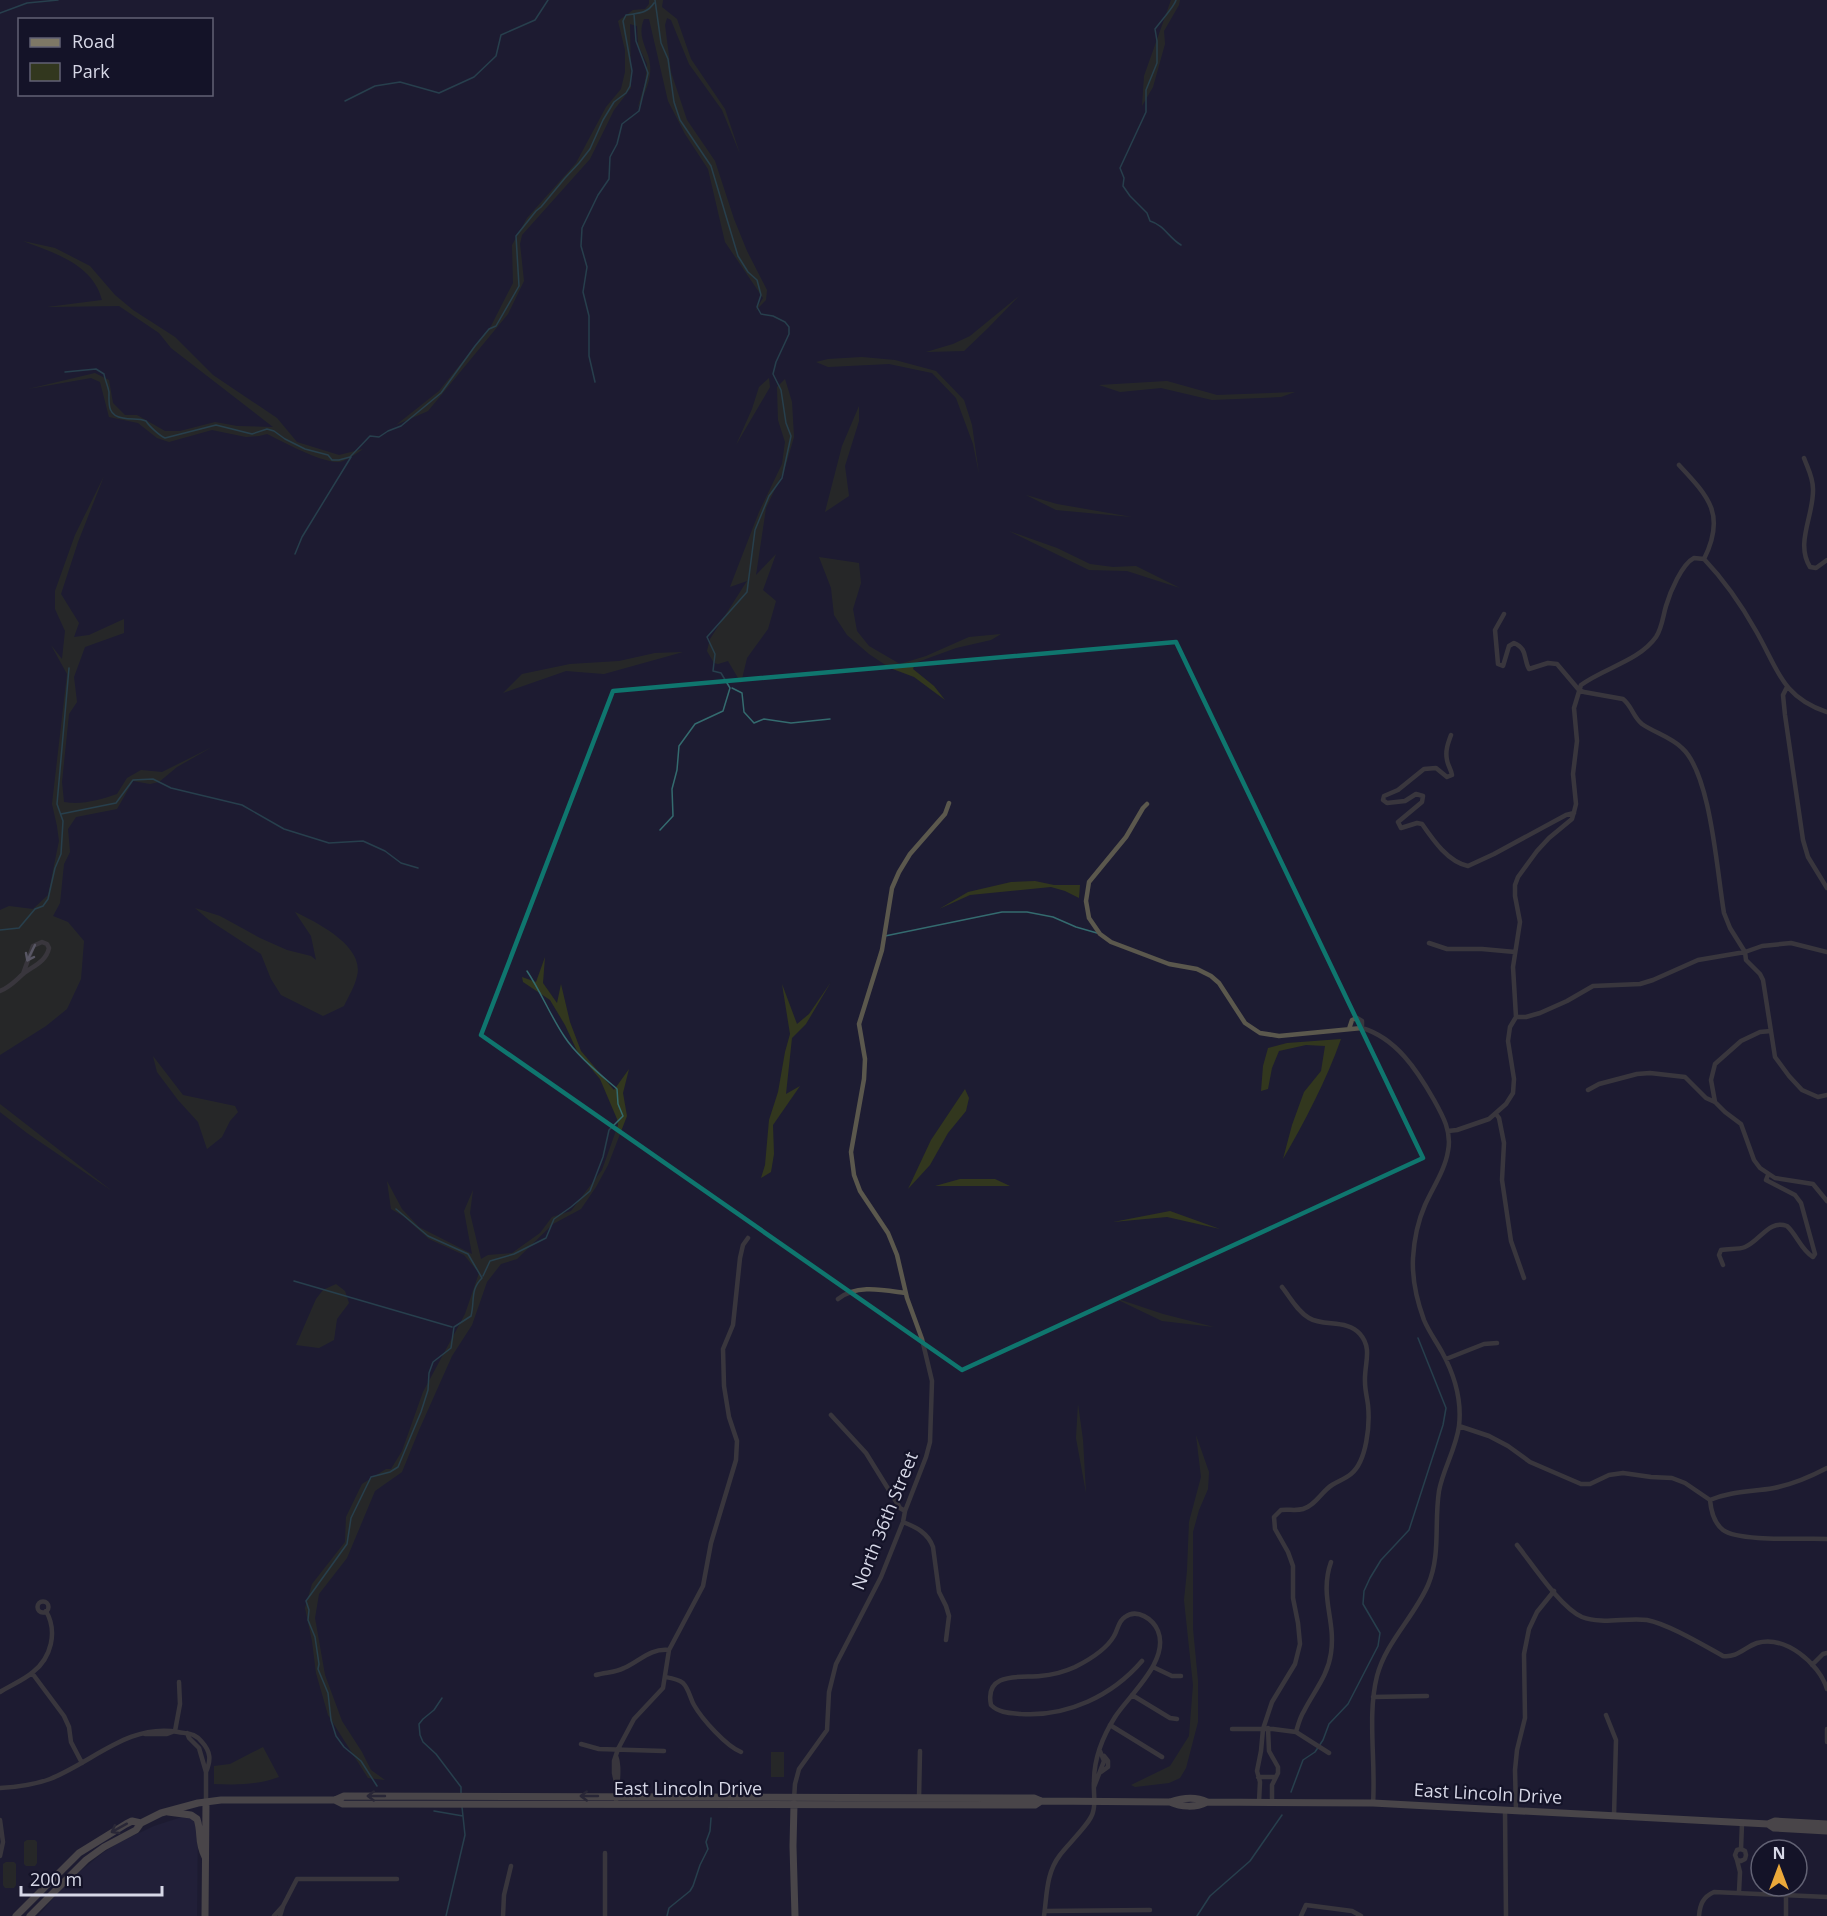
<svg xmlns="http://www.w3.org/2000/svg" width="1827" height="1916" viewBox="0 0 1827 1916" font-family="'Open Sans',sans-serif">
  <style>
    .built { fill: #262540 }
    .green { fill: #32371e }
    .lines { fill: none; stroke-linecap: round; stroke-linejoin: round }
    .stream { stroke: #346b6f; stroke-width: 1.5 }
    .street { stroke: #5b584d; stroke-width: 4.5 }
    .secondary { stroke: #7e7866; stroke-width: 7 }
    .oneway { stroke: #9f9ea2 }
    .oneway2 { stroke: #39363e }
    .marked { fill: none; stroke: #0f766e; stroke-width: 4.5; stroke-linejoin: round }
    .labels { text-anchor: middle; stroke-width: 4.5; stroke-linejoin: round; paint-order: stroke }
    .street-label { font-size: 18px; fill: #d7d8e7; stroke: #141328 }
  </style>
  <rect width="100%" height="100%" fill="#1d1c32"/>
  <path class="built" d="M185 1816 192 1817 198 1826 197 1916H38L68 1881 104 1852 120 1842 154 1826Z"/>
  <path class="green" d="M649 0H663L662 7 677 19 691 59 725 109 740 154 722 110 689 64 671 20 667 18 665 25 671 72 687 120 715 161 734 219 747 251 767 290 766 300 755 311 763 298 725 242 708 169 685 134 668 101 649 19H644C636 38 649 49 650 65 652 81 643 96 637 110L645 83 647 64 638 45 637 26 630 24 631 88 614 110 590 159 522 235 520 244 524 281 508 314 428 411 396 425 439 391 491 326 513 283 512 245 527 218 576 163 606 107 621 89 625 72V50L618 21 633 10 645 9 649 4Z
    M1171 0H1180L1179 5 1164 31 1165 44 1153 87 1142 106 1144 76Z
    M23 241 55 248 90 266 115 295 133 310 175 337 213 375 277 418 297 442 339 455 363 449C357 453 350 458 343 461 328 467 282 441 267 434L259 436 246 437 212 430 169 442 157 438 138 423 109 417 100 382 91 378 28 389 95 373 109 380 113 403 125 415H137L165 431H180L215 422 237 426 273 427 171 348 159 333 119 306 47 307 102 300C93 264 54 253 23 241Z
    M1019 296 988 328 964 351 926 352 953 344 970 336Z
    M862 357 895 360 936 371 964 400 972 425 979 474 973 444 956 398 932 373 889 364 828 367 816 362 828 359Z
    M769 378 770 387 736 445 752 409 759 387Z
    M785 379 792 402 794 437 785 468 766 508 756 575 776 554 763 590 776 601 768 629 747 658 741 683 728 661 718 664 714 663 707 651 710 639 747 581 730 587 759 512 782 464 785 442 778 420 777 387Z
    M1167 381 1217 395 1295 392 1281 397 1212 400 1161 388 1120 392 1099 385Z
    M859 406V421L845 466 849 496 825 512 842 446Z
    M104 476 78 542 61 594 79 623 74 637 89 635 124 619V633L85 647 74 677 77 702 69 714 62 782 64 802C83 805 99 800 117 794L127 778 141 770 162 772 212 747 177 767 159 782 150 784 133 781 117 809 76 817 68 829 70 852 64 864 60 903 53 916 68 922 84 941 81 979 67 1009 46 1026 0 1055V910L9 906 33 909 48 895 59 841 57 826 52 804 67 674 51 645 62 659 65 631 55 609V591L75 535Z
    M1026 495 1057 504 1132 517 1056 510Z
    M1009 531 1057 548 1090 564 1113 567 1136 566 1180 588 1127 571 1089 570Z
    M819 557 859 563 861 583 853 609 857 631 869 646 900 664 926 656 969 637 1001 634 991 640 956 648 915 663 913 669 934 686 945 700 914 677 890 668 869 654 847 635 834 615 831 588Z
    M683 652 604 674 566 671 503 693 522 674 570 664 619 661 655 653Z
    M1035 881 1054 885H1080L1079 898 1065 891 1051 887 970 895 939 909 968 892 1011 882Z
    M195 908 220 916 260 938 287 950 311 956 316 960 311 936 295 912C316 922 365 946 357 976 355 986 348 997 344 1006L323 1016 281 995 271 979 261 954 209 920Z
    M545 957 543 983 557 1003 561 984 570 1022 581 1051 614 1090 629 1069 623 1093 627 1116 608 1165 596 1187 581 1209 553 1224 517 1259 501 1264 487 1282 472 1325 452 1356 419 1430 402 1472 375 1491 347 1558 319 1594 315 1618 325 1675 342 1721 362 1752 371 1770 385 1780 368 1778 328 1715 316 1673 312 1641 305 1608 312 1584 345 1542 346 1517 362 1484 386 1469H391L402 1451 423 1392 465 1314 479 1273 464 1255 429 1239 403 1216 391 1209 387 1181 402 1209 419 1227 472 1254 464 1211 473 1190 470 1213 481 1259 488 1255 512 1253 540 1233 552 1217 571 1211 602 1170 618 1125 617 1119 600 1079 578 1053 565 1025 550 1000 523 982 522 977 536 982Z
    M831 982 806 1024 792 1038 786 1094 800 1086 773 1125 774 1154 771 1172 761 1178 765 1165 769 1120 778 1092 785 1052 790 1034 782 984 797 1024 809 1014Z
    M1341 1039C1326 1081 1305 1121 1283 1159L1292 1125 1304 1092 1321 1071 1325 1046 1306 1045 1279 1051 1272 1068 1268 1089 1261 1091 1263 1066 1268 1048 1287 1043Z
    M153 1056 183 1095 235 1106 238 1112 230 1121 222 1137 207 1149 198 1122 178 1100 157 1072Z
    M965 1089 969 1098 966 1111 948 1133 930 1165 908 1189 931 1140Z
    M0 1104 112 1191 27 1133 0 1112Z
    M960 1179H995L1010 1186H935Z
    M1170 1211 1220 1229 1167 1217 1113 1222Z
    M336 1284 345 1291 349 1303 337 1319 334 1340 319 1348 296 1345 316 1299 323 1290Z
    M1112 1297 1163 1314 1214 1327 1162 1321Z
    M1078 1404 1083 1440 1086 1493 1076 1438Z
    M1196 1435 1209 1472 1208 1489 1199 1510 1193 1532V1629L1198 1681V1722L1186 1768 1180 1778 1169 1783 1135 1787 1131 1785 1170 1766 1189 1736 1193 1685 1184 1600 1187 1571 1189 1522 1201 1477Z
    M263 1747 279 1777C257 1785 237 1785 214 1784V1766L230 1764Z
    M771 1752H784V1777H771Z
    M27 1840H35L37 1842V1863L35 1866H26L24 1864V1842Z
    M6 1862H14L16 1864V1885L14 1888H5L3 1885V1864Z"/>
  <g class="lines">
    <path class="stream" d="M655 0 661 43 668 59 674 102 680 120 711 166 738 256 748 272 757 280 761 295 757 307 761 314 773 316 785 322 789 327V334L776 362 773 374 781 390 786 423 791 436 782 478 769 496 755 530 747 592 707 637 715 654 713 671 721 673 730 688 723 711 695 724 679 746 677 770 672 789 673 816 660 830
      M1176 0C1174 7 1160 22 1155 29L1157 41V63L1146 90V112L1120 168 1124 178 1123 186 1130 196 1147 213 1150 221C1164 225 1169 238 1181 245
      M0 13 27 3 58 0
      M345 101 375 86 400 82 439 93 474 77 496 56 501 35 535 20 548 0
      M65 372 96 369 104 374C105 380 108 386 109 392 109 403 107 416 123 418 131 420 138 418 146 421 149 426 160 436 165 438L216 425 252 434 267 429 274 431 285 439 305 449 328 455 332 460H339L350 457 370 436 379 437 388 431 401 426 441 393 475 346 489 329 496 326 519 286 516 236 536 211 541 207 565 178 579 163 590 149 603 120 614 102 626 93 630 86 632 71 623 21 626 15C638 13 647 14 654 3
      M595 382 589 356V316L583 292 587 267 581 246 582 228 598 195 609 179 610 157 617 144 622 124 639 111 648 73 636 41 634 14
      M295 554 302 537 351 457
      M732 688 742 693 744 712 754 723 764 719 791 723 830 719
      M61 814 116 803 133 780 153 779 171 788 242 805 284 829 329 843 363 841 385 851 401 863 418 868
      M0 930 19 928 35 909 43 906 48 899 55 868 61 854 63 821 57 804 69 668
      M885 936 1002 912H1027L1053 917 1076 927 1097 933
      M483 1276 490 1261 514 1254 546 1238 554 1219 571 1207 590 1191 603 1157 609 1130 623 1116 618 1104 617 1089C601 1075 576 1055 564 1036 550 1015 541 992 527 971
      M294 1281 452 1327
      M442 1698 434 1710 423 1719 419 1724 420 1735 423 1742 436 1754 461 1787V1793
      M377 1786 361 1761 344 1747 336 1736 331 1720 328 1693 318 1669 319 1664 315 1637 308 1620 309 1610 306 1601 347 1544 351 1518 371 1477 390 1472 398 1467 421 1412 428 1390 429 1373 433 1362 451 1348 454 1327 471 1316C475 1300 470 1290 482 1278L468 1254 428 1236 396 1209
      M1291 1792 1303 1760 1315 1752 1323 1740 1329 1724 1348 1704 1378 1646 1380 1633 1363 1604 1364 1591 1370 1578 1381 1560 1409 1530 1443 1425 1446 1408 1418 1338
      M434 1811 463 1816
      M446 1916 465 1835 462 1807
      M667 1916 669 1908 690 1891 693 1886 700 1865 708 1849 706 1842 710 1831 711 1818
      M1197 1916 1210 1896 1250 1861 1282 1815"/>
    <path class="street" d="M1804 458C1808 469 1813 477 1813 489 1814 515 1795 543 1810 567L1816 568 1827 560
      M1679 465C1709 497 1726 515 1704 559
      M1704 559C1724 580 1742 606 1756 631 1777 667 1781 697 1827 712
      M1504 614 1495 630 1498 664 1503 666 1509 646 1514 643C1528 649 1523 658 1529 669L1548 663 1557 664 1579 690 1584 692 1623 699C1632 706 1633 717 1642 724 1655 733 1671 737 1682 748 1711 774 1717 873 1724 913L1730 928 1745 952 1746 960 1760 974 1763 980 1775 1057 1789 1076 1802 1090 1818 1097 1827 1095
      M1787 687 1783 695 1785 715 1803 840 1808 857 1827 888
      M1451 735C1448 743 1445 751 1447 760 1448 766 1451 769 1452 775L1447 777 1436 768 1424 769 1398 790 1384 796 1383 800 1387 803 1405 801 1416 794 1423 796 1422 802 1398 822 1401 828 1417 823 1422 824C1433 840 1448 862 1468 866L1494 854 1566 815 1574 813
      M1147 804 1143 808 1126 837 1089 882 1086 901 1089 918 1100 934 1111 942 1169 964 1197 969 1211 976 1219 983 1245 1023 1260 1033 1279 1036 1362 1028C1396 1038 1417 1070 1434 1100 1443 1116 1452 1132 1448 1151 1445 1170 1433 1187 1425 1205 1418 1221 1414 1240 1413 1258 1412 1278 1417 1301 1424 1320 1429 1332 1436 1341 1442 1352 1454 1374 1462 1400 1459 1426 1456 1449 1443 1469 1439 1491 1434 1523 1441 1555 1428 1585 1414 1617 1386 1642 1377 1676 1367 1716 1376 1762 1373 1803
      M1429 943 1447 949H1482L1515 952
      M0 991C10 987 15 981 23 974 33 966 46 962 49 948L47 944 42 942 33 946 23 974
      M1516 1017H1526L1540 1013 1567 1001 1593 986 1640 984 1653 980 1698 960 1745 952 1762 946 1791 943 1827 952
      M1349 1029 1352 1020 1357 1018 1362 1021V1028
      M1588 1090 1599 1084 1637 1074 1650 1073 1685 1077 1706 1098 1715 1102 1725 1112 1741 1124 1754 1160 1760 1168 1775 1178 1813 1184 1827 1201
      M1715 1102 1711 1080 1715 1064 1741 1041 1760 1032 1771 1031
      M1496 1114 1499 1118 1504 1143 1502 1180 1511 1241 1524 1278
      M1448 1131 1457 1130 1489 1119 1506 1104 1513 1093 1514 1079 1508 1041 1510 1027 1516 1017 1513 967 1520 922 1515 896V885L1518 877 1537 851 1549 838 1572 819 1574 812 1576 804 1573 774 1577 741 1574 708 1581 685C1604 668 1639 661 1656 637 1662 628 1663 616 1666 606 1670 592 1682 564 1694 558L1704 559
      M1723 1265 1719 1255 1721 1250C1729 1248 1738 1250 1745 1247 1760 1241 1769 1219 1787 1226 1797 1235 1801 1250 1813 1257L1815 1254 1801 1203 1795 1195 1766 1180 1768 1175
      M838 1299C857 1284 883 1290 905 1293
      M1446 1359 1484 1344 1497 1343
      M831 1415 866 1453 900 1508 905 1511
      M1459 1426 1489 1436 1508 1446 1530 1462 1581 1484H1590L1609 1475 1623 1473 1651 1477 1672 1478 1685 1483 1710 1500
      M1710 1500C1711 1511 1714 1523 1723 1530 1739 1542 1805 1538 1827 1539
      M1710 1500C1731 1491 1752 1492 1774 1488 1794 1484 1810 1477 1827 1468
      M903 1522C916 1527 928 1533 933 1547L939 1592 946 1606 949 1616 946 1640
      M1517 1545C1533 1565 1560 1607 1582 1617 1602 1625 1627 1617 1647 1620 1668 1624 1703 1645 1723 1656 1737 1658 1745 1647 1757 1643 1785 1635 1819 1663 1827 1689
      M37.5 1607a5.5 5.5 0 1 1 11 0a5.5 5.5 0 1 1-11 0Z
      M1812 1665 1823 1654 1827 1653
      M1153 1667 1172 1676H1181
      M32 1673 64 1716 69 1727 71 1742 82 1763
      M596 1675C605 1672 615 1673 624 1668 640 1661 650 1648 669 1650
      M665 1677C671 1678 678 1679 683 1683 689 1689 690 1698 694 1705 702 1719 726 1746 741 1752
      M0 1692C11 1685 24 1680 33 1672 51 1658 58 1632 46 1611
      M1132 1695 1170 1718 1177 1719
      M1373 1697 1427 1696
      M1606 1715 1616 1740 1614 1816
      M1110 1725 1162 1757
      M1268 1728 1269 1751 1278 1767V1773L1272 1785V1802
      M1232 1729H1273L1296 1732 1329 1753
      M1827 1729V1742
      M175 1731 180 1704 179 1682
      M1296 1732C1298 1725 1300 1717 1304 1711 1314 1691 1328 1676 1331 1653 1336 1620 1319 1596 1331 1562
      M187 1733 189 1738 199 1748 206 1772V1802
      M145 1734H167L175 1731
      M581 1744 599 1749 664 1751
      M1101 1772 1108 1767V1761L1104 1756
      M1258 1777H1275
      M616 1782 614 1773V1761L618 1749 634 1719 663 1688 669 1650 703 1586 711 1543 736 1460 737 1441 729 1417 724 1386 723 1349 733 1325 740 1258 743 1245 748 1238
      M1094 1787 1104 1761 1100 1751
      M0 1788C17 1787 34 1785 50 1779 93 1762 129 1723 178 1732 189 1734 195 1733 202 1742 211 1752 211 1760 206 1772
      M794 1799 795 1784 799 1769 827 1730 829 1692 836 1664 881 1577 903 1522 905 1511 926 1457 930 1442 932 1381 922 1339 907 1298 897 1255 888 1233 860 1191 854 1175 851 1152 864 1079 865 1059 859 1024 882 950 892 888 899 872 910 854 945 814 949 803
      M919 1799 920 1751
      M1259 1802 1260 1782 1257 1771 1261 1751 1263 1729 1272 1702 1295 1664 1300 1644 1298 1623 1293 1598V1566L1288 1552 1275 1529 1274 1517 1281 1510C1288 1509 1296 1511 1303 1509 1316 1505 1321 1492 1332 1485 1338 1481 1345 1479 1351 1474 1367 1461 1370 1424 1368 1405 1367 1397 1365 1390 1365 1382 1364 1364 1373 1349 1360 1334 1347 1319 1324 1327 1309 1318 1297 1311 1290 1297 1282 1287
      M616 1804C616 1790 621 1769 616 1756
      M1505 1810 1506 1916
      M1516 1810 1515 1770 1517 1750 1525 1718 1524 1654 1529 1629 1537 1612 1554 1591
      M0 1820 3 1842 0 1856
      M1741 1849 1745 1851 1746 1855 1745 1859 1741 1861 1737 1860 1735 1855 1737 1850 1741 1849 1742 1823
      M605 1853V1916
      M1737 1860 1740 1872 1739 1892
      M1786 1895V1916
      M1045 1911 1150 1910
      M274 1916 283 1906
      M280 1916 283 1906 297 1879H397
      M503 1916 504 1895 511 1866
      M1044 1916C1047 1895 1046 1873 1060 1855 1067 1845 1091 1823 1093 1812 1096 1803 1093 1791 1094 1781 1094 1758 1103 1736 1115 1717 1129 1695 1170 1661 1158 1631 1153 1619 1137 1608 1125 1617 1118 1621 1118 1630 1114 1636 1106 1650 1089 1660 1075 1667 1064 1672 1053 1675 1040 1676 1021 1678 984 1671 991 1705 999 1713 1010 1713 1021 1714 1067 1717 1112 1696 1142 1661
      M1301 1916 1306 1905 1352 1911 1361 1916
      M1699 1916C1700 1904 1703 1897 1714 1892L1827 1897"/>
    <path class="secondary" d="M335 1800 343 1804 1035 1805 1041 1801
      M1170 1802C1181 1807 1195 1808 1207 1802
      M794 1804 793 1846 795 1916
      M168 1812 191 1815 197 1819C202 1834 197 1841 205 1857
      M1768 1824 1775 1821 1827 1824
      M16 1916 79 1853 126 1824 132 1821 141 1823
      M30 1916 86 1860 104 1847 136 1830 141 1823 161 1813 198 1803 221 1800H335L344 1796 1034 1798 1041 1801 1170 1802C1182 1798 1195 1796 1207 1802L1373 1803 1768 1824 1774 1828 1827 1831
      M205 1916 206 1802"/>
  </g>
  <defs><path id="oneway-shaft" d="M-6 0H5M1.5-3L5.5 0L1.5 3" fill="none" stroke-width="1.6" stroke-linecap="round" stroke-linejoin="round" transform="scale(1.5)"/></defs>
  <use class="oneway" href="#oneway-shaft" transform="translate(31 953) rotate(116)"/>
  <g class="oneway2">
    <use href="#oneway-shaft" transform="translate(376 1796) rotate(-180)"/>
    <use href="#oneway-shaft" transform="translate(589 1796) rotate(180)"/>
    <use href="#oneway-shaft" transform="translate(119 1828) rotate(151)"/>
  </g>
  <path d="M0 0H1827V1916H0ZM1176 642 1423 1158 962 1370 481 1035 613 691Z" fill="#1d1c32" fill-opacity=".55" fill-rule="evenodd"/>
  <path class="marked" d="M1176 642 1423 1158 962 1370 481 1035 613 691Z"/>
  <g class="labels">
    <g class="street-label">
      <text transform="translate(885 1521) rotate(-68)" y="6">North 36th Street</text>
      <text x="688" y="1795">East Lincoln Drive</text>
      <text transform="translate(1488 1794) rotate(3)" y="6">East Lincoln Drive</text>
    </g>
  </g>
  <rect x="18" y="18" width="195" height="78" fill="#141328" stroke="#626274" stroke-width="1.5"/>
  <rect x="30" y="38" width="30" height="9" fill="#7e7866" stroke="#626274" stroke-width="1.5"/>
  <text x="72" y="48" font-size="18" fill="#d7d8e7">Road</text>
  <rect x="30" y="63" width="30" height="18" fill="#32371e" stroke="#626274" stroke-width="1.5"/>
  <text x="72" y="78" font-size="18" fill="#d7d8e7">Park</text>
  <g transform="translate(1779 1868)"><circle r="28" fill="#141328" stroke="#626274" stroke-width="1.5"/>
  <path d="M0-4.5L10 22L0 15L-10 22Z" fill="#eca93a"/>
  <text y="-9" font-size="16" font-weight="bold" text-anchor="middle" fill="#d7d8e7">N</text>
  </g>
  <path d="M21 1886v9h141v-9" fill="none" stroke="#d7d8e7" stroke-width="3"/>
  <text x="30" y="1886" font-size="18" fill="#d7d8e7" stroke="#141328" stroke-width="4.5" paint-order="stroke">200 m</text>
</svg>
